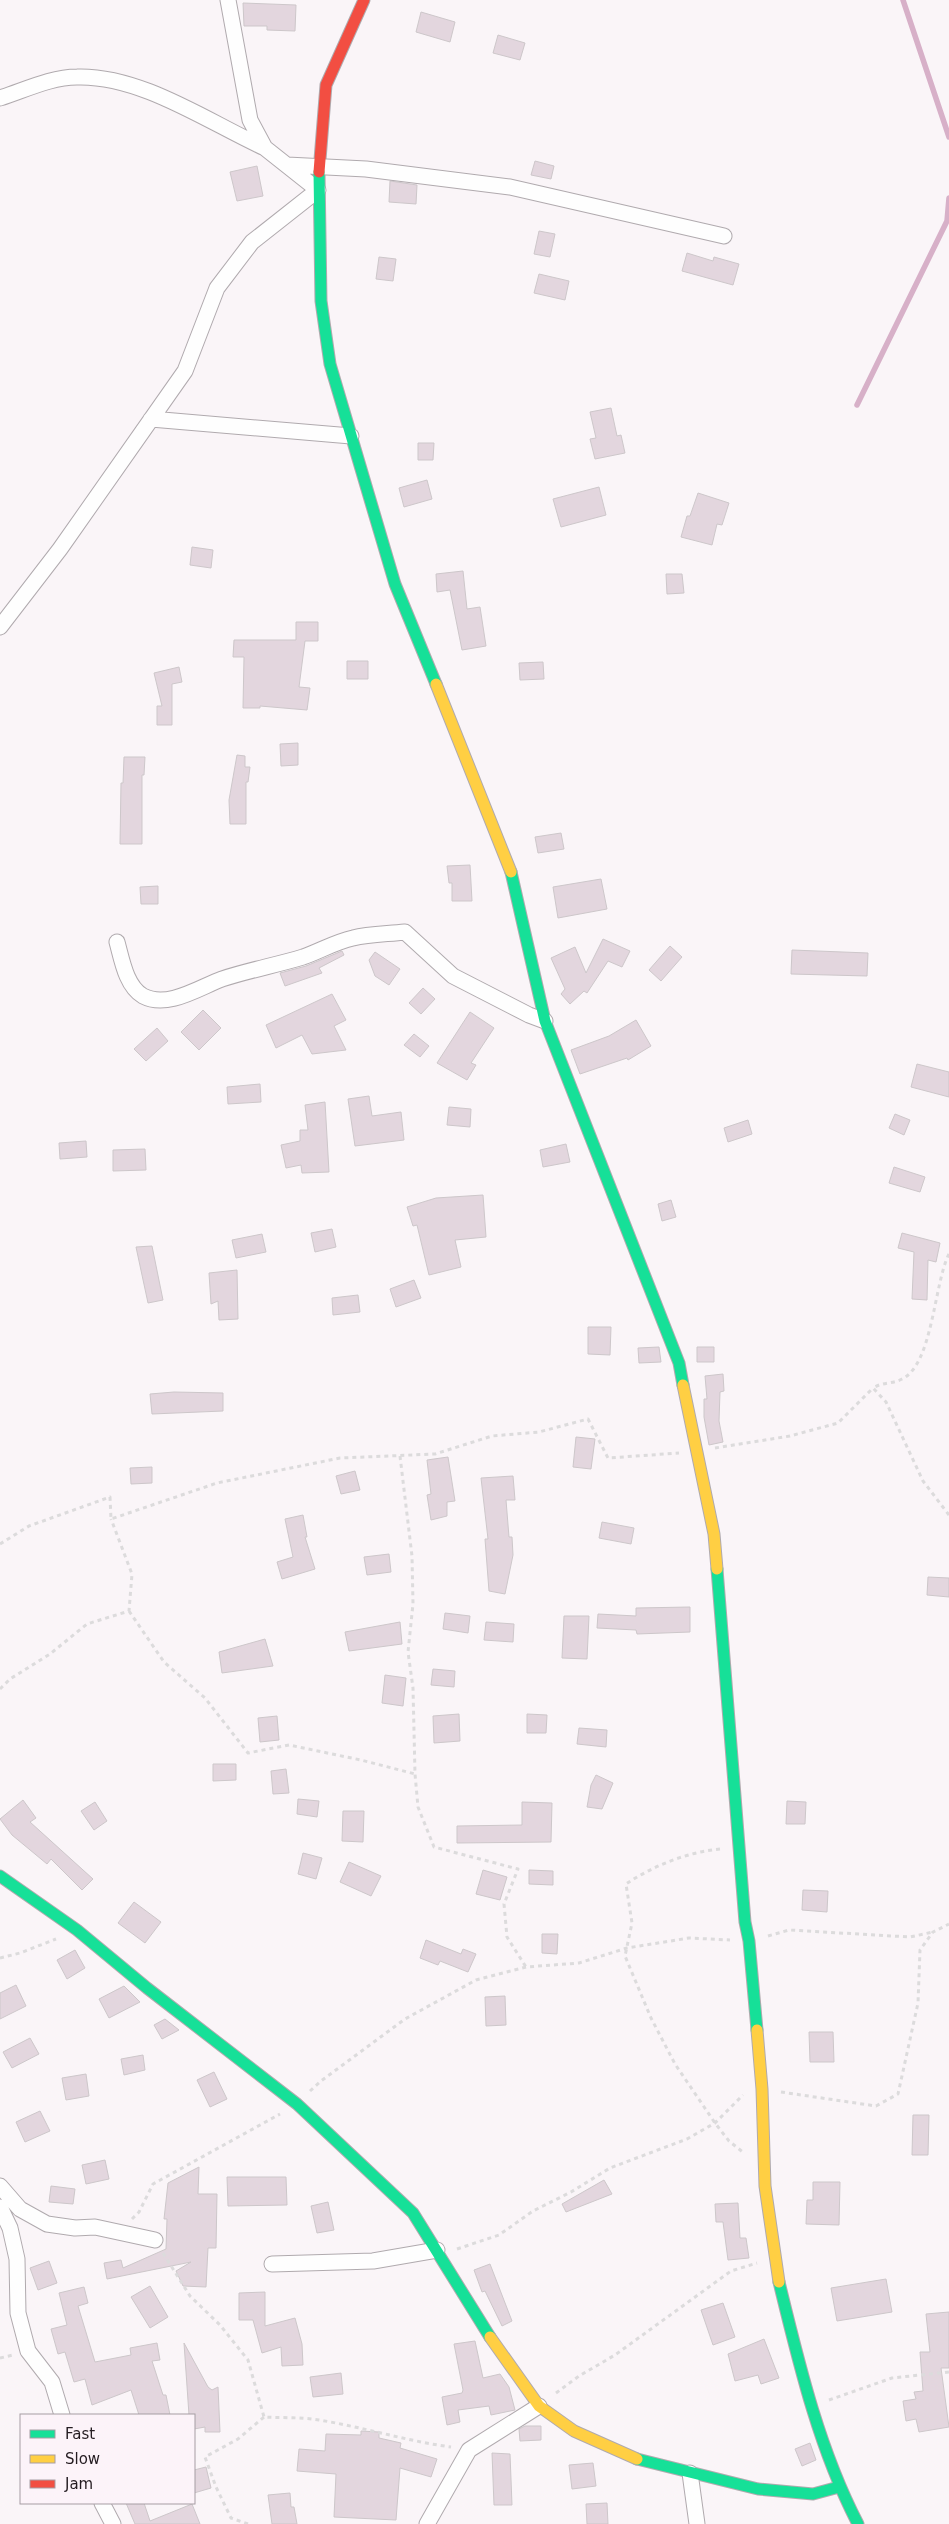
<svg xmlns="http://www.w3.org/2000/svg" width="949" height="2524" viewBox="0 0 949 2524" font-family="'DejaVu Sans',sans-serif">
  <style>
    .lines { fill: none; stroke-linecap: round; stroke-linejoin: round }
    .stream { stroke: #d7b0c8; stroke-width: 5.5 }
    .building { fill: #e3d6de; stroke: #cdc7ca }
    .street-casing { stroke: #b0aaae; stroke-width: 17 }
    .fast-casing { stroke: #b0aaae; stroke-width: 13 }
    .slow-casing { stroke: #b0aaae; stroke-width: 13 }
    .jam-casing { stroke: #b0aaae; stroke-width: 13 }
    .path { stroke: #dcdbdc; stroke-width: 3; stroke-dasharray: 4 4; stroke-linecap: butt }
    .street { stroke: #fefefe; stroke-width: 15 }
    .fast { stroke: #16e098; stroke-width: 11 }
    .slow { stroke: #ffcf43; stroke-width: 11 }
    .jam { stroke: #f24e42; stroke-width: 11 }
  </style>
  <rect width="100%" height="100%" fill="#faf5f8"/>
  <g class="lines">
    <path class="stream" d="M903 0 949 137
      M857 405 947 221 949 198"/>
  </g>
  <path class="building" d="M243 3 296 5 295 31 267 30V26H244Z
    M421 12 455 22 450 42 416 32Z
    M498 35 525 43 520 60 493 53Z
    M535 161 554 166 551 179 531 175Z
    M257 166 263 196 237 201 230 172Z
    M390 181 417 185 416 204 389 202Z
    M539 231 555 234 550 257 534 254Z
    M687 253 713 261 714 257 739 264 733 285 682 271Z
    M379 257 396 259 393 281 376 279Z
    M539 274 569 281 565 300 534 293Z
    M611 408 617 436 621 435 625 453 595 459 590 439 596 438 590 412Z
    M418 443H434L433 460H418Z
    M427 480 432 499 404 507 399 488Z
    M599 487 606 515 561 527 553 499Z
    M698 493 729 503 722 525 717 524 712 545 681 537 687 516H690Z
    M192 547 213 550 211 568 190 565Z
    M463 571 467 609 480 607 486 646 462 650 450 590 437 592 436 574Z
    M666 574H682L684 593 667 594Z
    M296 622H318V641H305L299 687 310 688 307 710 260 706V708H243L244 657H233L234 640H296Z
    M347 661H368V679H347Z
    M543 662 544 679 520 680 519 663Z
    M179 667 182 682 172 684V725H157V706H162L154 673Z
    M298 743V765L281 766 280 744Z
    M237 755 245 756V767H250L248 782H246V824H230L229 800Z
    M124 757H145L144 775H142V844H120L121 783H123Z
    M561 833 564 849 538 853 535 837Z
    M470 865 472 901H452V883H449L447 866Z
    M601 879 607 909 558 918 553 887Z
    M158 886V904H141L140 887Z
    M603 939 630 951 622 967 608 961 587 993 584 991 570 1004 561 994 565 989 551 958 575 947 586 973Z
    M670 946 682 957 661 981 649 970Z
    M792 950 868 953 867 976 791 974Z
    M342 951 344 955 319 968 322 973 285 986 280 973 306 966Z
    M375 952 400 969 389 985 375 976 369 960Z
    M423 988 435 999 421 1014 409 1003Z
    M332 994 346 1020 334 1026 346 1050 312 1054 302 1035 276 1048 266 1025Z
    M203 1010 221 1028 199 1050 181 1032Z
    M470 1012 494 1028 471 1063 476 1065 467 1080 437 1063Z
    M636 1020 651 1046 628 1060 627 1058 580 1074 571 1050 609 1036Z
    M157 1028 168 1041 146 1061 134 1049Z
    M414 1034 429 1046 420 1057 404 1045Z
    M917 1064 949 1072V1097L911 1087Z
    M260 1084 261 1102 228 1104 227 1087Z
    M369 1096 372 1116 401 1112 404 1140 355 1146 348 1099Z
    M325 1102 329 1172 302 1173 301 1165 286 1168 281 1145 300 1141V1130H308L305 1105Z
    M449 1107 471 1109 470 1127 447 1125Z
    M895 1114 910 1120 904 1135 889 1128Z
    M748 1120 752 1134 728 1142 724 1128Z
    M86 1141 87 1157 60 1159 59 1143Z
    M566 1144 570 1162 543 1167 540 1150Z
    M145 1149 146 1170 113 1171V1150Z
    M894 1167 925 1177 920 1192 889 1183Z
    M483 1195 486 1237 455 1240 461 1267 429 1275 417 1225 413 1226 407 1207 436 1198Z
    M671 1200 676 1217 662 1221 658 1204Z
    M332 1229 336 1247 315 1252 311 1233Z
    M902 1233 940 1243 936 1262 928 1260 927 1300 912 1299 914 1252 898 1248Z
    M262 1234 266 1252 236 1258 232 1240Z
    M152 1246 163 1300 148 1303 136 1247Z
    M237 1270 238 1319 219 1320 218 1301 211 1304 209 1273Z
    M414 1280 421 1298 396 1307 390 1289Z
    M358 1295 360 1312 333 1315 332 1298Z
    M588 1327H611L610 1355 588 1354Z
    M659 1347 661 1362 639 1363 638 1348Z
    M697 1347H714V1362H697Z
    M723 1374 724 1391 720 1392 719 1421 723 1442 709 1445 704 1417V1399H707L705 1376Z
    M174 1392 223 1393V1411L152 1414 150 1394Z
    M576 1437 595 1439 591 1469 573 1467Z
    M448 1457 455 1501 447 1502V1516L431 1520 427 1495 431 1494 427 1460Z
    M152 1467V1483L131 1484 130 1468Z
    M355 1471 360 1490 341 1494 336 1476Z
    M513 1476 515 1500H506L509 1537H512L513 1555 505 1594 489 1591 485 1539H488L481 1478Z
    M303 1515 307 1537H305L315 1569 282 1579 277 1562 293 1557 285 1519Z
    M602 1522 634 1528 631 1544 599 1538Z
    M389 1554 391 1572 367 1575 364 1557Z
    M928 1577 949 1578V1597L927 1595Z
    M690 1607V1632L637 1634 636 1630 597 1628 598 1614 636 1616V1608Z
    M445 1613 470 1616 468 1633 443 1629Z
    M564 1616H589L587 1659 562 1658Z
    M400 1622 402 1644 349 1651 345 1632Z
    M486 1622 514 1624 513 1642 484 1640Z
    M265 1639 273 1666 222 1673 219 1652Z
    M433 1669 455 1671 454 1687 431 1685Z
    M385 1675 406 1678 403 1706 382 1703Z
    M459 1714 460 1741 434 1743 433 1716Z
    M527 1714 547 1715 546 1733H527Z
    M277 1716 279 1740 260 1742 258 1718Z
    M579 1728 607 1730 606 1747 577 1744Z
    M213 1764H236V1780L213 1781Z
    M286 1769 289 1793 273 1794 271 1771Z
    M596 1775 613 1783 602 1809 587 1807 591 1785Z
    M298 1799 319 1801 317 1817 297 1814Z
    M23 1800 36 1818 30 1822 93 1879 82 1890 51 1859 47 1864 12 1835 0 1819Z
    M787 1801 806 1802 805 1824H786Z
    M95 1802 107 1821 94 1830 81 1811Z
    M522 1802 552 1803 551 1842 457 1843V1826L522 1825Z
    M343 1811H364L363 1842 342 1841Z
    M303 1853 322 1858 316 1879 298 1874Z
    M349 1862 381 1876 371 1896 340 1882Z
    M483 1870 507 1877 500 1900 476 1894Z
    M529 1870 553 1871V1885L529 1884Z
    M803 1890 828 1891 827 1912 802 1910Z
    M134 1902 161 1922 145 1943 118 1923Z
    M542 1934H558L557 1954 542 1953Z
    M426 1940 461 1954 463 1949 476 1954 468 1972 440 1961 438 1965 420 1958Z
    M75 1950 85 1968 67 1979 57 1960Z
    M16 1985 26 2006 0 2019V1993Z
    M124 1986 140 2002 109 2018 99 1999Z
    M505 1996 506 2025 486 2026 485 1997Z
    M165 2019 179 2030 162 2039 154 2025Z
    M809 2032H833L834 2062H810Z
    M30 2038 39 2054 12 2068 3 2052Z
    M143 2055 145 2070 124 2075 121 2059Z
    M214 2072 227 2099 210 2107 197 2080Z
    M86 2074 89 2096 66 2100 62 2078Z
    M40 2111 50 2131 25 2142 16 2122Z
    M913 2115H929L928 2155H912Z
    M105 2160 109 2179 86 2184 82 2165Z
    M199 2167 198 2194H217L216 2248H208L206 2287 183 2286 176 2271 191 2262 107 2279 104 2263 121 2260 123 2268 166 2249 167 2219H164L168 2183Z
    M227 2177H286L287 2205 228 2206Z
    M604 2180 612 2194 566 2212 562 2204Z
    M813 2182H840L839 2225 806 2224 807 2200H813Z
    M51 2186 75 2189 73 2204 49 2202Z
    M328 2202 334 2230 317 2233 311 2206Z
    M738 2203 740 2238H746L749 2258 728 2260 723 2222H716L715 2204Z
    M49 2261 57 2283 38 2290 30 2268Z
    M490 2264 512 2321 502 2326 485 2291 482 2292 474 2270Z
    M886 2279 892 2312 837 2321 831 2288Z
    M150 2286 168 2317 150 2328 131 2297Z
    M84 2287 88 2303 78 2306 95 2362 131 2355 130 2348 157 2343 160 2360 152 2361 163 2395H166L170 2415H139L131 2390 92 2405 85 2379 74 2382 65 2352 58 2354 51 2329 67 2325 59 2293Z
    M265 2292V2326L295 2318 302 2344 303 2365 282 2366 281 2347 262 2353 253 2320H239V2293Z
    M723 2303 735 2337 713 2345 701 2310Z
    M949 2312V2368H941L949 2427 919 2432 916 2419 906 2421 903 2401 916 2399 914 2392 923 2391 920 2352H930L926 2314Z
    M764 2339 779 2378 761 2384 758 2375 735 2381 728 2354Z
    M475 2341 483 2378 500 2374 509 2387 515 2410 491 2415 489 2406 458 2410 460 2422 447 2425 442 2397 462 2393 463 2390 454 2344Z
    M184 2343 208 2387 212 2390 218 2387 220 2432H205V2427L194 2429V2415H189Z
    M341 2373 343 2394 313 2397 310 2377Z
    M525 2426H541V2440L520 2441 519 2429Z
    M361 2431 379 2432V2438L401 2443 400 2448 437 2459 431 2477 400 2468 396 2520 334 2517 336 2474 297 2471 299 2449 325 2451 326 2434 361 2435Z
    M810 2443 816 2460 802 2466 795 2449Z
    M492 2453 510 2454 512 2505H494Z
    M593 2463 596 2486 572 2489 569 2465Z
    M206 2467 211 2488 194 2493V2470Z
    M290 2493 291 2507H294L297 2524H272L268 2495Z
    M126 2503H144L150 2521 192 2504 200 2524H135Z
    M607 2503 608 2524H587L586 2504Z"/>
  <g class="lines">
    <g class="street-casing">
      <path id="street" d="M0 98C25 90 51 77 77 77 141 75 208 122 265 148
        M287 165 366 169 510 187 724 236
        M151 419 351 436
        M0 627 60 549 185 371 217 288 252 242 318 190 265 148 250 120 228 0
        M117 942C122 960 126 986 143 996 168 1009 200 987 222 979 249 970 277 965 303 957 320 951 335 942 353 938 369 934 388 934 405 932L453 976 529 1015 545 1021
        M0 2186 20 2209 47 2224 75 2228 95 2227 155 2240
        M0 2207 10 2228 17 2259 18 2313 28 2351 52 2382 62 2415
        M272 2264 373 2261 437 2250
        M690 2473 697 2524
        M102 2503 113 2524
        M427 2524 469 2450 539 2406"/>
    </g>
    <g class="fast-casing">
      <path id="fast" d="M319 172 321 301 330 364 395 584 436 684
        M511 872 545 1021 679 1363 683 1385
        M717 1569 745 1922 749 1941 757 2030
        M0 1876 77 1930 147 1988 297 2104 413 2213 490 2337
        M779 2282C799 2364 819 2449 858 2524
        M637 2459 758 2489 813 2494 839 2487"/>
    </g>
    <g class="slow-casing">
      <path id="slow" d="M436 684 511 872
        M683 1385 714 1534 717 1569
        M757 2030 762 2089 765 2186 779 2282
        M490 2337 539 2406 574 2431 637 2459"/>
    </g>
    <g class="jam-casing">
      <path id="jam" d="M319 172 326 85 364 0"/>
    </g>
    <path class="path" d="M949 1254C934 1283 933 1364 902 1379 893 1384 882 1382 873 1388L886 1402 923 1481 949 1515
      M715 1448 790 1436 838 1423 873 1388
      M400 1456 412 1556 413 1604 408 1652 413 1688 415 1774 418 1807 434 1847 518 1869 504 1904 507 1937 526 1967
      M0 1544 29 1526 110 1497 111 1519 217 1483 340 1458 435 1454 492 1436 539 1432 588 1419 608 1458 679 1453
      M129 1611 164 1662 205 1698 248 1753 289 1745 361 1760 415 1774
      M0 1689 10 1679 50 1654 87 1624 129 1611 132 1574 111 1519
      M720 1849C687 1852 653 1866 626 1884L632 1923 625 1956 651 2018 675 2064 715 2123 729 2141 744 2153
      M768 1936 789 1930 910 1937 933 1932
      M0 1958 20 1953 56 1939
      M310 2091 321 2081 405 2019 476 1980 526 1967 579 1963 627 1948 689 1938 730 1940
      M781 2092 876 2106 898 2094 918 2003 920 1950 933 1932 949 1924
      M132 2219 139 2212 153 2184 280 2114
      M457 2249 499 2235 533 2211 571 2192 610 2168 687 2139 715 2123 743 2095
      M163 2253 190 2296 220 2325 248 2360 264 2417C282 2418 301 2417 319 2420 363 2427 406 2441 451 2447
      M0 2358 13 2355
      M556 2393 579 2376 615 2355 731 2271 757 2263
      M829 2400 892 2378 949 2372
      M248 2524 231 2518 216 2487 205 2457 238 2439 264 2417"/>
    <use href="#street" class="street"/>
    <use href="#fast" class="fast"/>
    <use href="#slow" class="slow"/>
    <use href="#jam" class="jam"/>
  </g>
  <rect x="20" y="2414" width="175" height="90" fill="#fcf3f9" stroke="#a69da3"/>
  <rect x="30" y="2430" width="25" height="8" fill="#16e098" stroke="#a69da3"/>
  <text x="65" y="2439" font-size="15" fill="#241c21">Fast</text>
  <rect x="30" y="2455" width="25" height="8" fill="#ffcf43" stroke="#a69da3"/>
  <text x="65" y="2464" font-size="15" fill="#241c21">Slow</text>
  <rect x="30" y="2480" width="25" height="8" fill="#f24e42" stroke="#a69da3"/>
  <text x="65" y="2489" font-size="15" fill="#241c21">Jam</text>
</svg>
